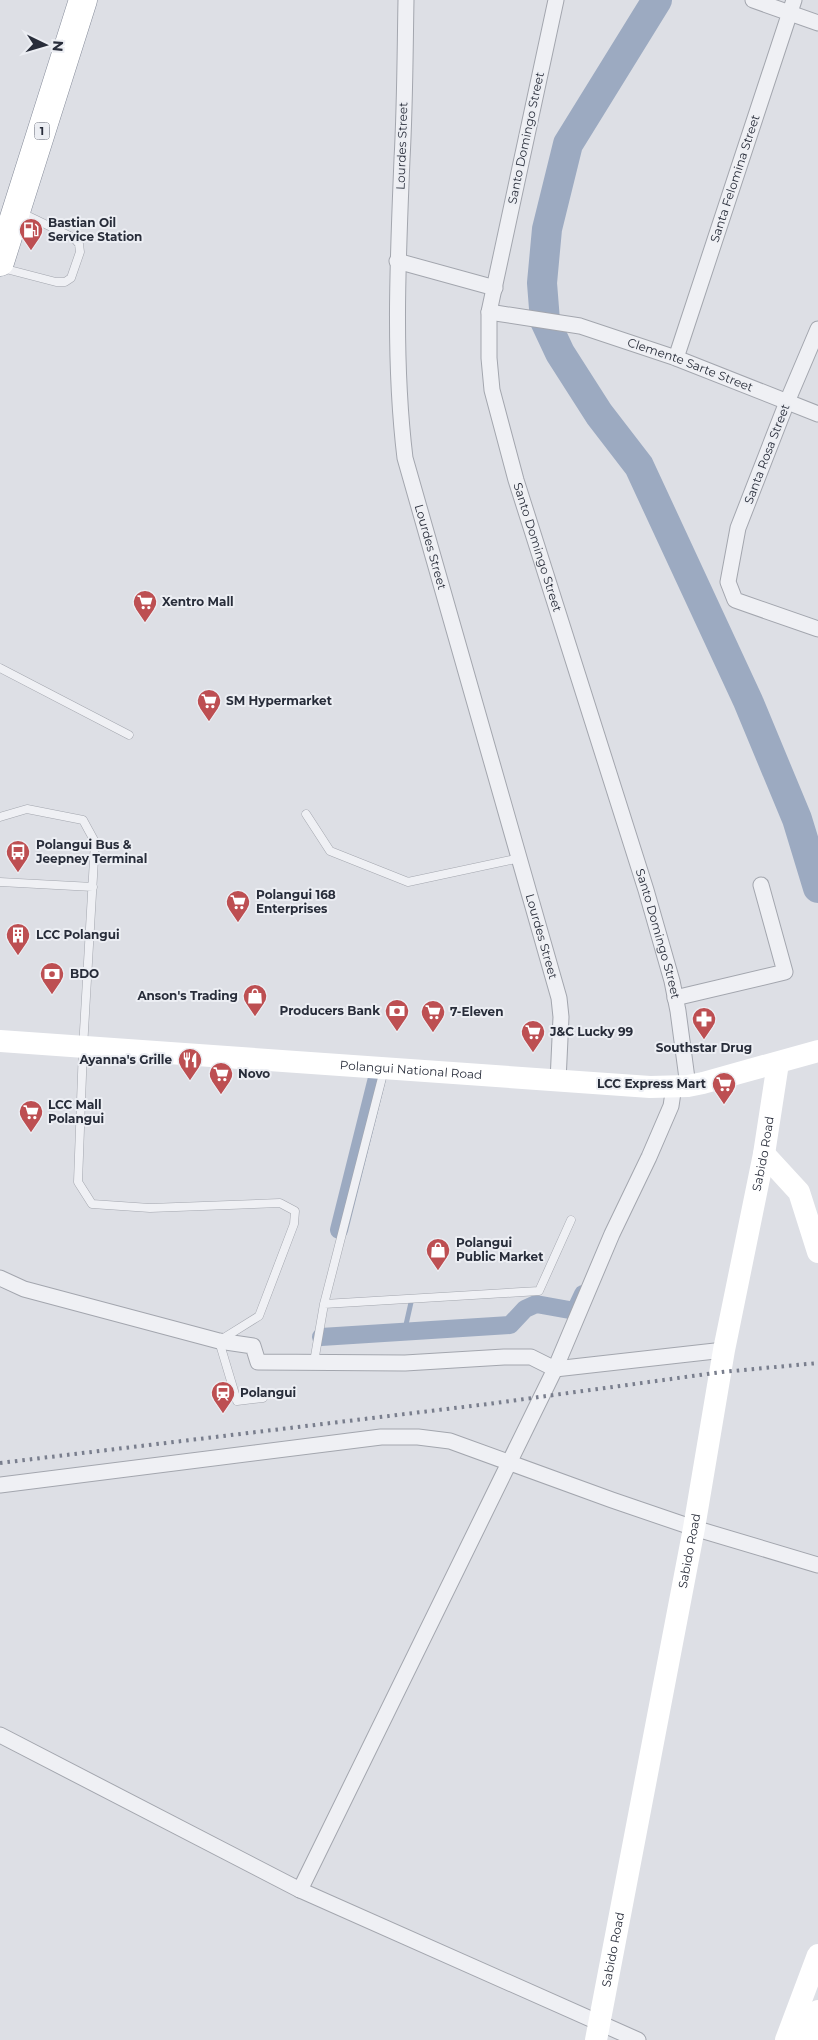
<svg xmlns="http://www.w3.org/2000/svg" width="818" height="2040" viewBox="0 0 818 2040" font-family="Montserrat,sans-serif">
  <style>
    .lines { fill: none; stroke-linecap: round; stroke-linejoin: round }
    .stream { stroke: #9caac1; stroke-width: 5 }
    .canal { stroke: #9caac1; stroke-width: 18 }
    .river { stroke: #9caac1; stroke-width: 30 }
    .lane-casing { stroke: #a3a6ae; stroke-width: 9 }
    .street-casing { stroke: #a3a6ae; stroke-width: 17 }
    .highway-casing { stroke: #868c9a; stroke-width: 29 }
    .lane { stroke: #eff0f4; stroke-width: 8 }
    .street { stroke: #eff0f4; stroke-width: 15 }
    .secondary { stroke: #fff; stroke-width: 22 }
    .highway { stroke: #fff; stroke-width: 28 }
    .rail { stroke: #797e8d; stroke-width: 4; stroke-dasharray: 2.5 5; stroke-linecap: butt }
    .labels { text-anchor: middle; stroke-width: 4; stroke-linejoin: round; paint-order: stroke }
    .shield { fill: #eceef3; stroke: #636772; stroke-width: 1 }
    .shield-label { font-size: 11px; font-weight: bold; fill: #282d3a }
    .street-label { font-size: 12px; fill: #282d3a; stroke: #eceef3 }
    .poi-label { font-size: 12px; font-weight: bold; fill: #282d3a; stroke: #eceef3; text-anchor: start }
  </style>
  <rect width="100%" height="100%" fill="#dddfe5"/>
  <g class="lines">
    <path class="stream" d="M405 1329 412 1298"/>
    <path class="canal" d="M339 1230 377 1078
      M321 1337 510 1325 525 1309 536 1304 575 1311 583 1294"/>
    <path class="river" d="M657 0 568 144 547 229 542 283 545 321 560 353 599 414 639 466 748 701 797 819 818 888"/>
    <g class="lane-casing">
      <path id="lane" d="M2 268 56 282H65L71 278 80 252 79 244 74 238 22 213
        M0 668 129 735
        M306 814 330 851 408 882 520 858
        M0 817 27 809 83 820 95 842 83 1048 78 1182 92 1204 150 1208 280 1203 295 1211 294 1224 259 1316 219 1341 237 1401 263 1398
        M0 882 93 887
        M324 1304 539 1291 571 1220
        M314 1362 324 1304 384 1070"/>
    </g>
    <g class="street-casing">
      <g id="street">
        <path id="s1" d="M406 0C405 53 405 106 402 159 398 258 393 359 405 458L559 998 561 1017 558 1081"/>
        <path id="s2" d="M556 0 489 312V358L492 390 516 480 646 890 672 981 678 1011 688 1086"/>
        <path d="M753 0 818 23"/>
        <path d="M397 261 495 288"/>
        <path id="s3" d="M489 312 580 326 676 358 818 414"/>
        <path d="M818 329 787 402 738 528 728 582 735 600 818 629"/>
        <path id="s4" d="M676 358 794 0"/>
        <path d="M675 998 785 972 761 885"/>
        <path d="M0 1278 24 1289 219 1341 253 1346 258 1362 405 1363 504 1357H531L555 1369 724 1350"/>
        <path d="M0 1485 381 1437H418L450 1441 612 1500 694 1528 818 1565"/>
        <path d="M0 1735 300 1890 638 2040"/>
        <path d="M300 1890 555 1369 612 1234 649 1157 671 1106 674 1086"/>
      </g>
    </g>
    <g class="highway-casing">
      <path id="highway" d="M0 262 83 0"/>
    </g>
    <use href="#lane" class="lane"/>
    <use href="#street" class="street"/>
    <g class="secondary">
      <path id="s5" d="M0 1041 650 1087 688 1086 703 1083 818 1051"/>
      <path d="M764 1154 799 1192 818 1252"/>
      <path id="s6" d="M596 2040 694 1528 724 1350 764 1154 778 1063"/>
      <path d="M786 2040 818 1955"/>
      <path d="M807 2040 818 2011"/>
    </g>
    <use href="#highway" class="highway"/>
    <path class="rail" d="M0 1463 488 1404 722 1372 818 1363"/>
  </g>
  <defs>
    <g id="fuel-pin" transform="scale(1.25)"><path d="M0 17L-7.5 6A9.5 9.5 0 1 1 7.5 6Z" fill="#bd4f52" stroke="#eceef3"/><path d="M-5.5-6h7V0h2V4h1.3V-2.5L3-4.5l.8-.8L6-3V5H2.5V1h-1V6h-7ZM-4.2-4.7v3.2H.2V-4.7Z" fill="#fff"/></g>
    <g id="supermarket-pin" transform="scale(1.25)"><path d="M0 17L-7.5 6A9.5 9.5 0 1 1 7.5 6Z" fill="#bd4f52" stroke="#eceef3"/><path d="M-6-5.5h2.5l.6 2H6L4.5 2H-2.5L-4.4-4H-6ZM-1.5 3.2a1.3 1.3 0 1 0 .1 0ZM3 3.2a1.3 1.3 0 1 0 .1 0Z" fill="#fff"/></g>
    <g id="bus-pin" transform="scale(1.25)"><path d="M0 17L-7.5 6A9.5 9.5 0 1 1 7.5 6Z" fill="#bd4f52" stroke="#eceef3"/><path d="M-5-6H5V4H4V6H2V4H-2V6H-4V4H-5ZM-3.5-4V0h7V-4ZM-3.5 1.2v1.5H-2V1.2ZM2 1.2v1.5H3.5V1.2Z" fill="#fff"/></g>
    <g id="building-pin" transform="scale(1.25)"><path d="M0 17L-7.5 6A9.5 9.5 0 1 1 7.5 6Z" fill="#bd4f52" stroke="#eceef3"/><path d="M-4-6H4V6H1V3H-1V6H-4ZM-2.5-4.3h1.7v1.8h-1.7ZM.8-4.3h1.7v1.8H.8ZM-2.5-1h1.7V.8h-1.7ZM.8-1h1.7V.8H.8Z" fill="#fff"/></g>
    <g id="bank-pin" transform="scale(1.25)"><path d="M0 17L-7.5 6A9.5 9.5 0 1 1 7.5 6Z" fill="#bd4f52" stroke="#eceef3"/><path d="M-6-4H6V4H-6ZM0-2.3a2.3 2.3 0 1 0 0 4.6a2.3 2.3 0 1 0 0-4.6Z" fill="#fff"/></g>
    <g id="shop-pin" transform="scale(1.25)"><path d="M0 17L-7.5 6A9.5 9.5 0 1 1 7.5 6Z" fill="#bd4f52" stroke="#eceef3"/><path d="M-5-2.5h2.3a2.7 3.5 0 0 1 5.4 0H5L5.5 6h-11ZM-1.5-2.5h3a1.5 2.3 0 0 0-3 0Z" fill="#fff"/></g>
    <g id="pharmacy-pin" transform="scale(1.25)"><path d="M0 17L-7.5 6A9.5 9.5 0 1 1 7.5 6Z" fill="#bd4f52" stroke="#eceef3"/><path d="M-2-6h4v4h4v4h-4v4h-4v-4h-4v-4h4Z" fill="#fff"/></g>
    <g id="restaurant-pin" transform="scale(1.25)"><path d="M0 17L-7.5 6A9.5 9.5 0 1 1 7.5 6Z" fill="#bd4f52" stroke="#eceef3"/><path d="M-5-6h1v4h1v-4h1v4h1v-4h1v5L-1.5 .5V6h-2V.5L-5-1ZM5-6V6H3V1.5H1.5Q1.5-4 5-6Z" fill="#fff"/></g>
    <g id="station-pin" transform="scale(1.25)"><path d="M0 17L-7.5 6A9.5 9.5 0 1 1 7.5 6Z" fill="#bd4f52" stroke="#eceef3"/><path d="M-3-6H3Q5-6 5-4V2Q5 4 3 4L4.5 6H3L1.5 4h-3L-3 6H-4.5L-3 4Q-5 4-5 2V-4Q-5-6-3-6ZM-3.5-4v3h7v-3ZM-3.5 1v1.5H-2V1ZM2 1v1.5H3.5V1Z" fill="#fff"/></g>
  </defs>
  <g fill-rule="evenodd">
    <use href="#fuel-pin" x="31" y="230"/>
    <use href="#supermarket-pin" x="145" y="602"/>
    <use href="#supermarket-pin" x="209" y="701"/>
    <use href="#bus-pin" x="18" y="852"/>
    <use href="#supermarket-pin" x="238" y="902"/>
    <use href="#building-pin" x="18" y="935"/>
    <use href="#bank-pin" x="52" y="974"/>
    <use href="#shop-pin" x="255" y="996"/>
    <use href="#bank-pin" x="397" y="1011"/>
    <use href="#supermarket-pin" x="433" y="1012"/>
    <use href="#pharmacy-pin" x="704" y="1019"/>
    <use href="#supermarket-pin" x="533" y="1032"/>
    <use href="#restaurant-pin" x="190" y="1060"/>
    <use href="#supermarket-pin" x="221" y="1074"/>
    <use href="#supermarket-pin" x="724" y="1084"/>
    <use href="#supermarket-pin" x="31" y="1112"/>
    <use href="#shop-pin" x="438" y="1250"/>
    <use href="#station-pin" x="223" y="1393"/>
  </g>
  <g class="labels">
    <rect class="shield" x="34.5" y="122.5" width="15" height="17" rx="4"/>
    <g class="shield-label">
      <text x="42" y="135">1</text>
    </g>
    <g class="street-label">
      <text transform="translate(526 138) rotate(-78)" y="4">Santo Domingo Street</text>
      <text transform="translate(402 146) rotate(-88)" y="4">Lourdes Street</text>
      <text dy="4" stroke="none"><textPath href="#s4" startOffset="189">Santa Felomina Street</textPath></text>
      <text dy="4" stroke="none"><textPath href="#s3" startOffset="209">Clemente Sarte Street</textPath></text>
      <text transform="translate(767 454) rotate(-69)" y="4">Santa Rosa Street</text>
      <text dy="4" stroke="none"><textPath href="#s1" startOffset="551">Lourdes Street</textPath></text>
      <text dy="4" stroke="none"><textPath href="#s2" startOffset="561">Santo Domingo Street</textPath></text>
      <text dy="4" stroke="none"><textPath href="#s2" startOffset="966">Santo Domingo Street</textPath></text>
      <text dy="4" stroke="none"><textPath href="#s1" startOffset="956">Lourdes Street</textPath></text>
      <text dy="4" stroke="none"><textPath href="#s5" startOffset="412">Polangui National Road</textPath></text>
      <text dy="4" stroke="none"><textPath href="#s6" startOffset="902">Sabido Road</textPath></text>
      <text dy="4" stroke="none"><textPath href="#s6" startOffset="498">Sabido Road</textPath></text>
      <text dy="4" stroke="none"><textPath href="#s6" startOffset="92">Sabido Road</textPath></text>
    </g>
    <g class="poi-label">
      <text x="48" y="227">Bastian Oil<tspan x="48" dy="14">Service Station</tspan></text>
      <text x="162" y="606">Xentro Mall</text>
      <text x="226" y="705">SM Hypermarket</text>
      <text x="36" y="849">Polangui Bus &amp;<tspan x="36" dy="14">Jeepney Terminal</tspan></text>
      <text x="256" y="899">Polangui 168<tspan x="256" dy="14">Enterprises</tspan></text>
      <text x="36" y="939">LCC Polangui</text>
      <text x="70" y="978">BDO</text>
      <text x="238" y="1000" text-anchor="end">Anson's Trading</text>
      <text x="380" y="1015" text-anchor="end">Producers Bank</text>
      <text x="450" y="1016">7-Eleven</text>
      <text x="550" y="1036">J&amp;C Lucky 99</text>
      <text x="704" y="1052" text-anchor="middle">Southstar Drug</text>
      <text x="172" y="1064" text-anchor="end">Ayanna's Grille</text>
      <text x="238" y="1078">Novo</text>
      <text x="706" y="1088" text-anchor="end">LCC Express Mart</text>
      <text x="48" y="1109">LCC Mall<tspan x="48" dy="14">Polangui</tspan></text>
      <text x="456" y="1247">Polangui<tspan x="456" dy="14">Public Market</tspan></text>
      <text x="240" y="1397">Polangui</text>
    </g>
  </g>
  <g transform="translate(45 45) rotate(95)" stroke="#eceef3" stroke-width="4" paint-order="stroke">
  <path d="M0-4L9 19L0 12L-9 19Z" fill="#282d3a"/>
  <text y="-8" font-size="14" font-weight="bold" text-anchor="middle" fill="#282d3a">N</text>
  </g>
</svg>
